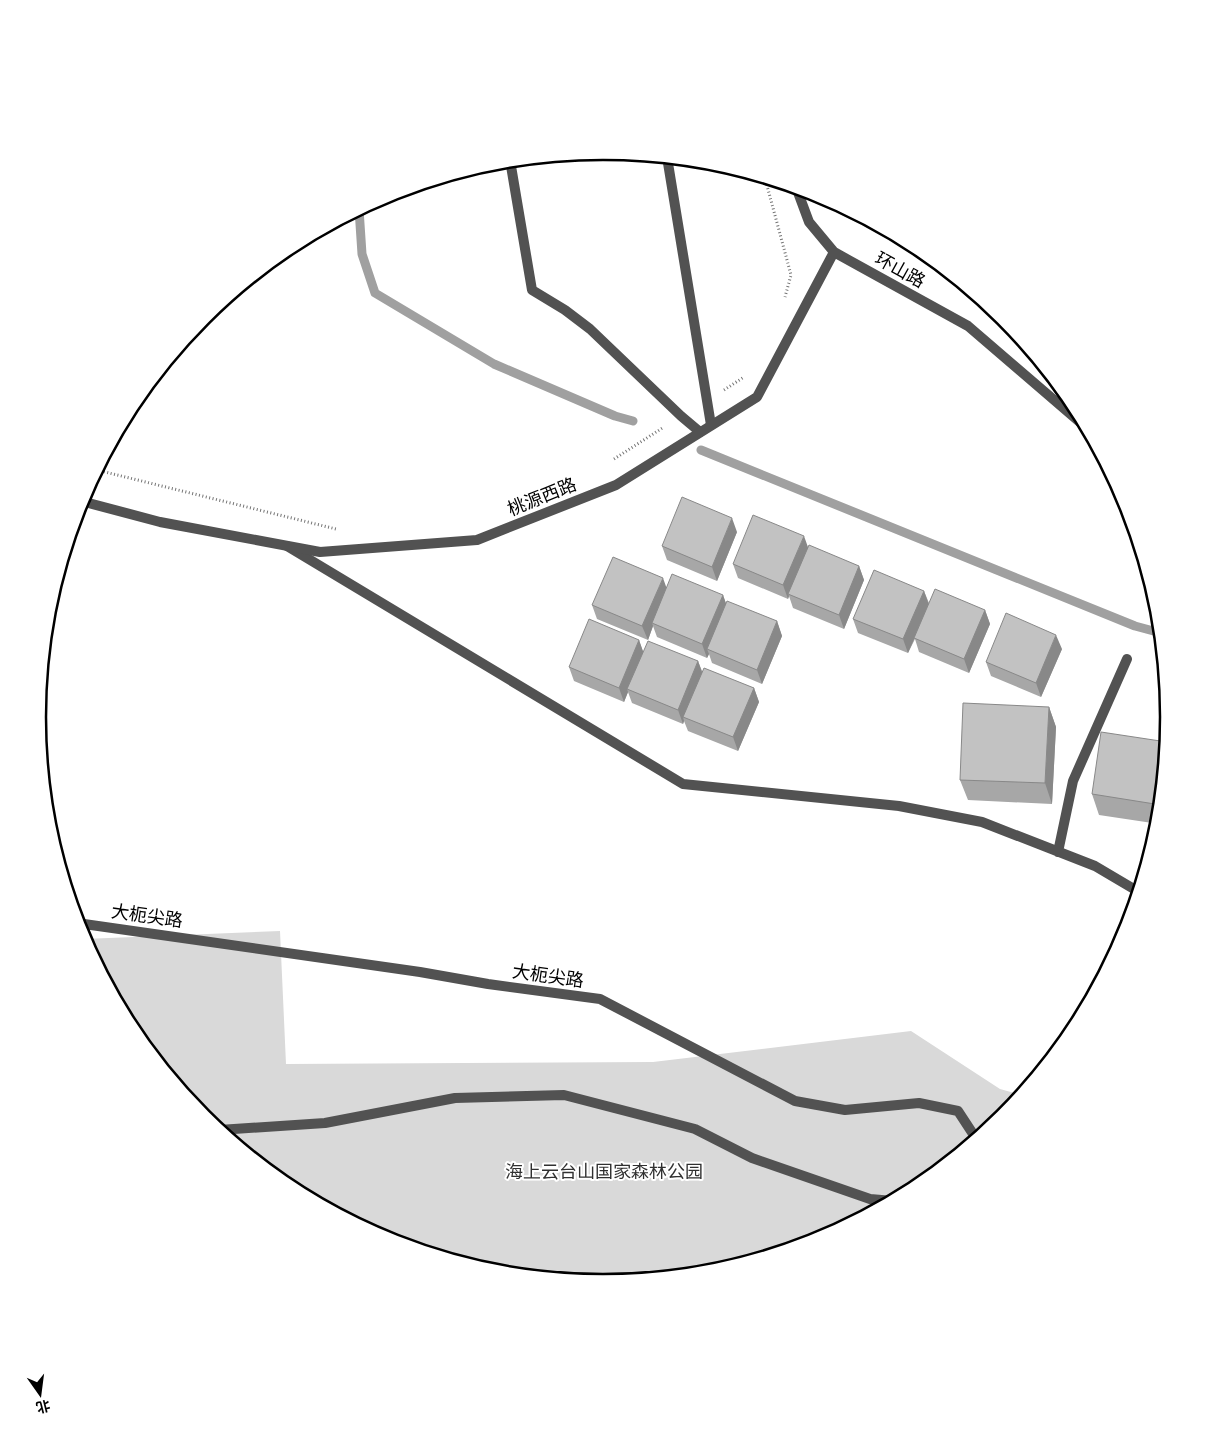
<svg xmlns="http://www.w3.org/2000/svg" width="1207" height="1434" viewBox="0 0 1207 1434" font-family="'PT Sans Narrow','Noto Sans SC',sans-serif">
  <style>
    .green { fill: #d9d9d9 }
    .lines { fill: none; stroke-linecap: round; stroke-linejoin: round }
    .stream { stroke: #a0a0a0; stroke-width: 9 }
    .path { stroke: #747474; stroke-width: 3; stroke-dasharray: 1 2.5; stroke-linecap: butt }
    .minor { stroke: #525252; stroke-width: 10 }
    .tertiary { stroke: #525252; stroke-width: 10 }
    .wall { fill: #a7a7a7 }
    .shaded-wall { fill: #888 }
    .building { fill: #c2c2c2; stroke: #888 }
    .labels { text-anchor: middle; stroke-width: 4; stroke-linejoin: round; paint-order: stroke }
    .street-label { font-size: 18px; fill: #000; stroke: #fff }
    .park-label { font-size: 18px; fill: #303030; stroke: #fff }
    .rim { fill: none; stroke: #000; stroke-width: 2.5 }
  </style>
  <rect width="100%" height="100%" fill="#fff"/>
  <path class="green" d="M912 243 918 247 1004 317 1028 346 955 285Z
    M280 931 286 1064 653 1062 911 1031 1000 1089 1022 1095 1004 1117 918 1188 820 1240 714 1272 603 1283 493 1272 387 1240 289 1187 203 1117 133 1031 84 939Z"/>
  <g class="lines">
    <path class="stream" d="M359 209 362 254 375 293 494 364 615 416 633 421
      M701 450 1135 626 1161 633"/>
    <path class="path" d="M765 178 791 275 785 297
      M724 390 744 377
      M614 459 664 427
      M97 470 336 529"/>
    <path class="minor" d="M667 157 711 425
      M510 160 532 290 565 310 590 329 681 416 700 432
      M287 546 683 784 899 806 982 822 1095 866 1139 892
      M1058 852 1073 781 1127 659
      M77 923 420 972 488 984 600 999 795 1101 845 1110 919 1103 958 1111 977 1140"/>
    <path class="tertiary" d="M796 187 809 222 834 252 968 326 1089 430
      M81 501 160 522 320 552 477 540 616 485 757 397 834 252
      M219 1130 325 1123 455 1098 564 1095 695 1129 752 1158 870 1199 893 1201"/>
  </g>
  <path class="wall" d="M737 532 717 581 667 560 662 546Z
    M808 548 859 566 864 580 844 629 793 608 789 596 788 599 738 578 733 564Z
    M667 588 723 595 726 604 777 621 782 636 762 684 712 663 709 654 707 658 657 637 653 626 648 640 597 619 592 605Z
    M924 591 929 603 985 610 990 624 969 673 919 652 915 639 908 653 858 633 853 619Z
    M639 640 643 652 698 661 702 671 754 688 759 702 738 751 688 731 684 721 683 724 632 703 628 692 624 702 574 681 569 667Z
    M1062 649 1041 697 991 676 986 662Z
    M1049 707 1056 727 1052 804 968 800 960 780Z
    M1167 742 1159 824 1099 815 1092 794Z"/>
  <path class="shaded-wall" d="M732 518 737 532 717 581 712 567Z
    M804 536 809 550 788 594 789 596 788 599 783 585Z
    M859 566 864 580 844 629 839 615Z
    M663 578 668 592 652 623 653 626 648 640 642 626Z
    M924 591 929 605 908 653 903 639Z
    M723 595 728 609 707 649 709 654 707 658 702 644Z
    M985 610 990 624 969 673 964 659Z
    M777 621 782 636 762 684 757 670Z
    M1056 635 1062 649 1041 697 1036 683Z
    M639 640 644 654 627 689 628 692 624 702 619 688Z
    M698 661 703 675 683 717 684 721 683 724 678 710Z
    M754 688 759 702 738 751 733 737Z
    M1049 707 1056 727 1052 804 1045 783Z"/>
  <path class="building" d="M682 497 732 518 712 567 662 546Z
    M753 515 804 536 783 585 733 564Z
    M809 545 859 566 839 615 788 594Z
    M613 557 663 578 642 626 592 605Z
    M874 570 924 591 903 639 853 619Z
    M672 574 723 595 702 644 652 623Z
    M935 589 985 610 964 659 914 638Z
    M727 601 777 621 757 670 707 649Z
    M1006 613 1056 635 1036 683 986 662Z
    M589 619 639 640 619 688 569 667Z
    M648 641 698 661 678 710 627 689Z
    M704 668 754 688 733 737 683 717Z
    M963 703 1049 707 1045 783 960 780Z
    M1101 732 1167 742 1161 805 1092 794Z"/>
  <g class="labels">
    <g class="street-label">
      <text transform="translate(900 270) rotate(29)" y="6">环山路</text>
      <text transform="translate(542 497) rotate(-22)" y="6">桃源西路</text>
      <text transform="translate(147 916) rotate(8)" y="6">大枙尖路</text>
      <text transform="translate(548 976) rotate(8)" y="6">大枙尖路</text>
    </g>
    <g class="park-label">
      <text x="604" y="1178">海上云台山国家森林公园</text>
    </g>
  </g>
  <path d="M0 0H1207V1434H0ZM46 717a557 557 0 1 1 1114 0a557 557 0 1 1-1114 0Z" fill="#fff" fill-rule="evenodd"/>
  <path class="rim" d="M46 717a557 557 0 1 1 1114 0a557 557 0 1 1-1114 0Z"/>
  <g transform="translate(40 1394) rotate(166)" stroke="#ffffff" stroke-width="4" paint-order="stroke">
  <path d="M0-4L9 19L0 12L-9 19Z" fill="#000000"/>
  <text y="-8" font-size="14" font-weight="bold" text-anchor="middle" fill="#000000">北</text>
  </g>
</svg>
